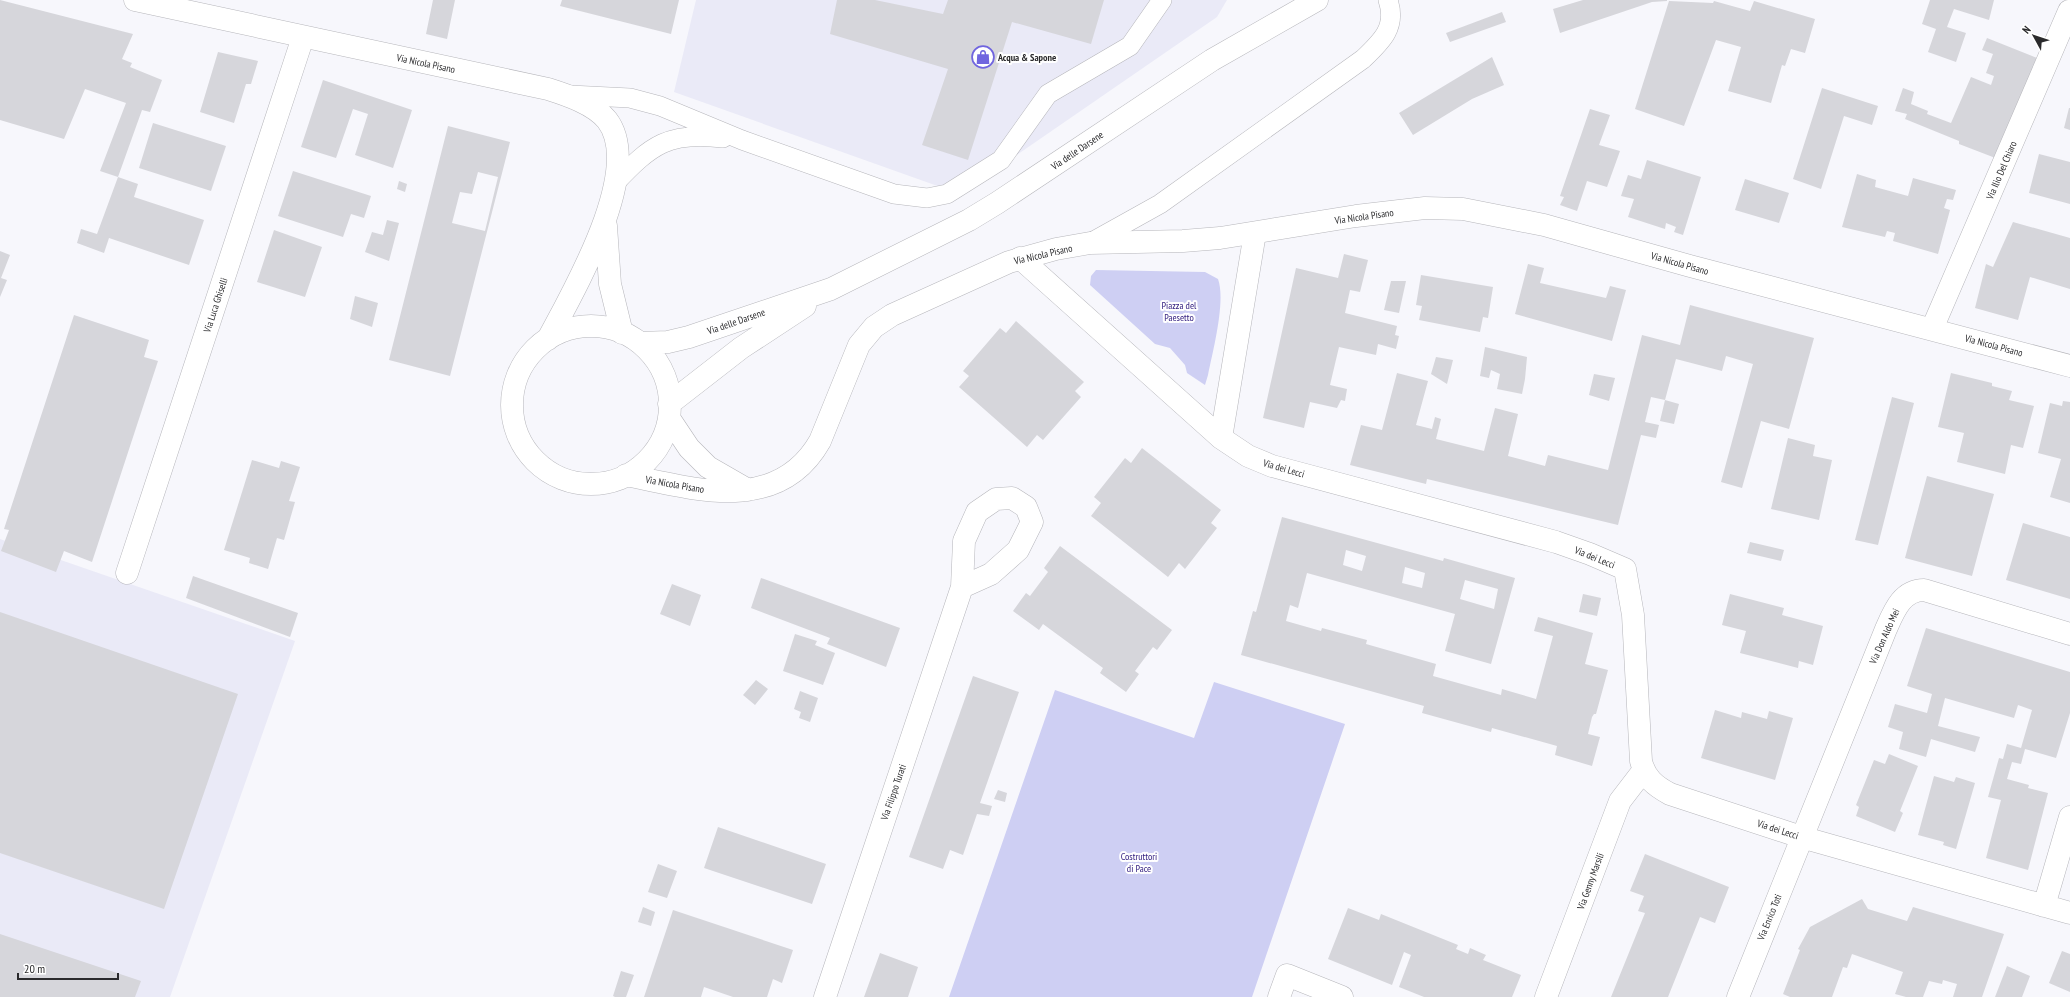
<svg xmlns="http://www.w3.org/2000/svg" width="2070" height="997" viewBox="0 0 2070 997" font-family="'PT Sans Narrow',sans-serif">
  <style>
    .built { fill: #eaeaf7 }
    .green { fill: #cecff3 }
    .building { fill: #d6d6db; fill-rule: evenodd }
    .lines { fill: none; stroke-linecap: round; stroke-linejoin: round }
    .lane-casing { stroke: #b6b6bb; stroke-width: 20 }
    .street-casing { stroke: #b6b6bb; stroke-width: 23 }
    .secondary-casing { stroke: #b6b6bb; stroke-width: 23 }
    .lane { stroke: #fff; stroke-width: 19 }
    .street { stroke: #fff; stroke-width: 22 }
    .secondary { stroke: #fff; stroke-width: 22 }
    .labels { text-anchor: middle; stroke-width: 4; stroke-linejoin: round; paint-order: stroke }
    .poi-label { font-size: 10px; font-weight: bold; fill: #2a2a2c; stroke: #fff; text-anchor: start }
    .street-label { font-size: 10px; fill: #2a2a2c; stroke: #fff }
    .park-label { font-size: 10px; fill: #2f1a7d; stroke: #fff }
  </style>
  <rect width="100%" height="100%" fill="#f7f7fc"/>
  <path class="built" d="M696 0H1227L1217 17 960 194 674 92Z
    M0 539 295 641 170 997H0Z"/>
  <path class="green" d="M1096 270 1205 272 1218 279C1226 301 1213 350 1208 375L1205 385 1187 373 1185 365 1170 348 1155 344 1090 285 1091 276Z
    M1214 682 1345 724 1252 997H949L1055 690 1194 738Z"/>
  <path class="building" d="M0 0 133 34 122 59 132 63 130 67 162 80 150 112 142 110 118 177 100 171 126 103 85 89 64 139 0 120Z
    M433 0H455L447 39 426 34Z
    M562 0H679L671 34 560 6Z
    M837 0H875L943 14 948 0H1104L1091 44 1012 22 968 160 922 145 948 69 830 34Z
    M1583 0H1667V1L1652 2 1560 33 1553 9Z
    M1930 0H1994L1989 20 1954 9 1947 27 1966 33 1956 62 1928 52 1936 29 1922 24Z
    M1669 1 1713 3 1714 1 1750 11 1754 1 1815 19 1805 53 1791 49 1785 66 1782 65 1771 103 1728 91 1741 47 1716 40 1684 126 1635 109Z
    M1502 12 1506 22 1450 42 1446 33Z
    M1987 38 2037 58 1998 159 1959 144V141L1905 119 1907 114 1895 111 1903 88 1914 92 1911 104 1928 111 1927 114 1951 123 1971 77 1991 85 1994 76 1986 73 1993 54 1982 50Z
    M218 52 258 61 251 84H246L234 123 200 112Z
    M1492 57 1504 85 1472 99 1413 135 1399 113Z
    M323 80 412 110 393 168 355 155 368 114 353 109 336 158 301 147Z
    M1822 88 1878 106 1872 125 1844 116 1821 189 1793 179Z
    M2069 108H2070V130L2064 128Z
    M1590 109 1610 115 1599 145 1620 151 1607 187 1587 181 1577 211 1560 205 1564 197 1560 196Z
    M153 123 226 146 211 191 139 168Z
    M448 126 510 142 450 376 389 360ZM478 172 498 177 485 231 452 223 460 192 472 194Z
    M2039 154 2070 162V204L2029 193Z
    M1647 160 1701 177 1683 235 1674 232 1676 227 1666 223 1665 229 1628 217 1634 199 1621 196 1628 175 1641 179Z
    M293 171 371 196 364 218 351 214 343 237 278 216Z
    M1857 174 1876 180 1875 187 1908 196 1913 178 1956 190 1953 200 1947 199 1944 208 1950 210 1938 254 1893 241 1895 233 1887 231 1885 237 1842 227Z
    M118 177 138 184 134 197 204 220 189 265 109 238 104 253 77 243 81 229 97 234Z
    M1745 179 1789 193 1779 223 1735 210Z
    M399 181 407 184 405 192 397 189Z
    M387 220 399 223 389 261 365 252 372 232 383 235Z
    M2013 222 2070 238V289L2030 277 2018 320 1975 308 1986 264 1993 267Z
    M274 230 322 247 305 297 257 282Z
    M0 251 10 255 1 278 7 280 0 297Z
    M1344 254 1368 260 1360 292 1350 290 1345 313 1397 326 1395 335 1399 336 1396 349 1378 344 1376 355 1339 347 1330 385 1347 389 1345 401 1341 400 1337 408 1310 402 1304 428 1263 418 1296 268 1338 278Z
    M1528 264 1544 268 1540 283 1606 298 1610 286 1626 290 1612 341 1515 314Z
    M1421 275 1493 287 1488 318 1483 317 1480 332 1419 320 1422 306 1416 305Z
    M1391 281H1406L1399 313 1384 310Z
    M355 296 378 303 372 327 350 319Z
    M1690 305 1814 338 1789 429 1761 421 1742 488 1721 482 1753 364 1726 356 1722 371 1676 359 1665 400 1651 397 1645 422 1659 425 1656 438 1641 435 1618 525 1427 479 1426 484 1350 465 1361 425 1382 430 1397 373 1428 381 1416 425 1432 429 1435 417 1441 419 1436 439 1484 451 1495 408 1518 414 1508 456 1545 466 1548 455 1608 470 1642 335 1680 345Z
    M74 315 149 340 144 357 158 361 92 562 64 551 56 572 1 551 9 530 4 529Z
    M1016 321 1084 382 1075 391 1081 397 1043 440 1037 435 1027 447 959 387 969 376 963 371 1000 328 1006 333Z
    M1485 347 1527 357 1525 379 1522 394 1497 389 1500 374 1491 370 1489 378 1480 376Z
    M1436 357 1453 360 1447 384 1431 374Z
    M1951 373 1992 383V386L2012 391 2009 400 2034 406 2023 448 2011 445 2005 474 1957 462 1964 433 1938 427Z
    M1594 374 1615 378 1609 401 1589 395Z
    M1892 397 1914 403 1878 545 1855 540Z
    M1665 400 1679 404 1674 424 1660 421Z
    M2063 401 2070 402V503L2050 497 2061 459 2038 453 2050 403 2062 406Z
    M1788 438 1815 445 1813 456 1832 460 1819 520 1771 509Z
    M1142 448 1221 510 1211 523 1217 528 1185 569 1179 563 1168 577 1091 516 1101 503 1094 497 1125 458 1131 463Z
    M252 460 279 468 281 461 300 467 289 501 295 502 284 540 277 538 268 569 249 563 250 558 224 550Z
    M1927 476 1994 494 1972 576 1905 558Z
    M1282 517 1443 561 1444 558 1515 578 1491 664 1445 651 1455 614 1307 573 1298 608 1290 605 1286 621 1321 631 1322 628 1367 640 1366 644 1436 664 1433 676 1501 695 1502 689 1536 699 1553 636 1534 631 1538 617 1593 633 1585 664 1608 670 1596 714H1594L1592 717 1588 734 1600 737 1592 766 1555 755 1557 746 1492 728 1491 732 1422 713 1424 706 1241 655 1253 611 1256 612ZM1346 550 1366 556 1362 571 1343 565ZM1405 567 1425 573 1422 588 1402 583ZM1465 580 1498 589 1494 609 1460 599Z
    M2023 523 2070 537V599L2006 580Z
    M1750 542 1784 550 1781 561 1747 553Z
    M1060 546 1172 630 1157 650 1153 647 1135 671 1139 674 1126 692 1100 673 1103 668 1043 624 1039 630 1013 611 1026 593 1030 596 1048 572 1044 568Z
    M193 576 298 613 290 637 186 598Z
    M761 578 900 628 886 667 827 644 830 638 751 608Z
    M672 584 701 595 690 626 660 614Z
    M1583 594 1601 598 1597 616 1579 612Z
    M1730 594 1784 608 1782 615 1823 626 1813 665 1799 661 1798 668 1740 653 1746 631 1722 625Z
    M0 612 238 694 164 909 0 853Z
    M1926 628 2070 672V713L2056 758 2025 749 2021 764 2012 762 2007 779 2029 785 2028 788 2048 793 2028 870 1986 858 2001 800 1988 797 1999 758 2003 759 2007 744 2021 748 2032 710 2018 705 2014 718 1945 698 1938 726 1980 737 1975 752 1931 739 1926 757 1899 749 1903 732 1888 727 1895 704 1927 713 1932 694 1907 686Z
    M795 634 817 641 815 645 835 653 823 685 783 671Z
    M973 676 1019 692 980 803 992 806 989 816 977 814 963 855 950 850 943 869 909 857Z
    M756 680 768 689 755 705 743 695Z
    M800 691 818 698 810 722 799 718 801 712 794 709Z
    M1715 710 1741 718 1742 712 1767 719 1769 711 1793 718 1775 780 1701 758Z
    M1889 754 1918 766 1900 811 1903 813 1895 832 1856 816 1859 807 1856 805 1874 760 1885 764Z
    M1934 776 1954 782 1956 777 1975 783 1956 849 1943 845 1944 842 1918 835Z
    M998 790 1007 793 1005 802 994 799Z
    M718 827 826 864 812 904 704 868Z
    M1645 854 1729 887 1715 923 1700 917 1668 997H1611L1645 913 1638 911 1644 896 1630 891Z
    M658 864 677 871 667 898 648 892Z
    M1862 899 1868 909 1907 921 1913 907 2004 934 1982 997H1953L1957 984 1943 980 1942 984 1929 981 1923 997H1906L1895 994 1903 972 1852 954 1847 968 1843 967 1832 997H1790L1783 994 1800 950 1798 949 1810 927Z
    M643 907 655 912 651 926 638 922Z
    M1348 908 1379 920 1381 914 1458 945 1456 949 1468 954 1470 948 1486 955 1483 960 1521 975 1512 997H1424L1399 987 1411 955 1404 952 1392 985 1328 959Z
    M673 910 793 950 782 983 773 979 767 997H733L704 987 701 997H644Z
    M0 934 141 981 135 997H0Z
    M2062 951 2070 954V992L2049 983Z
    M880 953 918 967 908 997H864Z
    M2007 966 2030 976 2022 997H1995Z
    M621 971 634 975 626 997H615L613 996Z"/>
  <g class="lines">
    <g class="lane-casing">
      <path id="lane" d="M570 95 630 98 660 106 742 140 894 194 927 198 947 194 1001 160 1048 94 1130 46 1162 0
        M615 183C651 145 669 131 723 138
        M1090 243 1160 204 1363 59C1382 41 1397 27 1388 0"/>
    </g>
    <g class="street-casing">
      <path id="street" d="M1020 258 1221 438 1248 456 1272 466 1556 542 1590 554 1625 569 1633 615 1641 761C1645 778 1655 786 1670 794L1801 837 2070 913
        M1932 329 2069 11
        M1221 438 1255 233
        M127 573 303 37
        M2044 906 2070 817
        M825 997 962 587 964 541 977 512 996 499 1012 498 1026 507 1032 522 1018 550 991 574 962 587
        M1279 997 1287 975 1342 997
        M1546 997 1620 801 1643 771
        M1738 997 1886 629C1894 611 1902 590 1924 590L2070 634"/>
    </g>
    <g class="secondary-casing">
      <path id="secondary" d="M135 0 548 89C567 95 594 104 607 120 645 169 573 292 548 339
        M606 226 610 284 622 333
        M512 405a79 79 0 1 1 158 0a79 79 0 1 1-158 0Z
        M640 343 668 342 689 337 831 289 969 220 997 203 1212 60 1317 0
        M669 404 741 348 805 306
        M669 418 689 448 708 467 748 490
        M626 475C694 489 778 515 820 441L859 345 874 327 892 315 1009 262 1056 249 1090 243 1183 241 1220 238 1356 216 1425 208 1463 209 1544 225 1690 266 2070 366"/>
    </g>
    <use href="#lane" class="lane"/>
    <use href="#street" class="street"/>
    <use href="#secondary" class="secondary"/>
  </g>
  <defs>
    <g id="shop-ring" transform="scale(1.15)"><circle r="9.5" fill="#fff" stroke="#7065df" stroke-width="1.5"/><path d="M-5-2.5h2.3a2.7 3.5 0 0 1 5.4 0H5L5.5 6h-11ZM-1.5-2.5h3a1.5 2.3 0 0 0-3 0Z" fill="#7065df"/></g>
  </defs>
  <g fill-rule="evenodd">
    <use href="#shop-ring" x="983" y="57"/>
  </g>
  <g class="labels">
    <g class="poi-label">
      <text x="998" y="61">Acqua &amp; Sapone</text>
    </g>
    <g class="street-label">
      <text transform="translate(426 63) rotate(12)" y="4">Via Nicola Pisano</text>
      <text transform="translate(1077 150) rotate(-34)" y="4">Via delle Darsene</text>
      <text transform="translate(2001 170) rotate(-67)" y="4">Via Ilio Del Chiaro</text>
      <text transform="translate(1364 216) rotate(-8)" y="4">Via Nicola Pisano</text>
      <text transform="translate(1043 254) rotate(-13)" y="4">Via Nicola Pisano</text>
      <text transform="translate(1680 263) rotate(16)" y="4">Via Nicola Pisano</text>
      <text transform="translate(215 305) rotate(-72)" y="4">Via Luca Ghiselli</text>
      <text transform="translate(736 321) rotate(-19)" y="4">Via delle Darsene</text>
      <text transform="translate(1994 345) rotate(15)" y="4">Via Nicola Pisano</text>
      <text transform="translate(1284 468) rotate(16)" y="4">Via dei Lecci</text>
      <text transform="translate(675 484) rotate(10)" y="4">Via Nicola Pisano</text>
      <text transform="translate(1595 557) rotate(22)" y="4">Via dei Lecci</text>
      <text transform="translate(1884 636) rotate(-66)" y="4">Via Don Aldo Mei</text>
      <text transform="translate(893 792) rotate(-71)" y="4">Via Filippo Turati</text>
      <text transform="translate(1778 829) rotate(18)" y="4">Via dei Lecci</text>
      <text transform="translate(1590 881) rotate(-70)" y="4">Via Genny Marsili</text>
      <text transform="translate(1769 917) rotate(-68)" y="4">Via Enrico Toti</text>
    </g>
    <g class="park-label">
      <text x="1179" y="309">Piazza del<tspan x="1179" dy="12">Paesetto</tspan></text>
      <text x="1139" y="860">Costruttori<tspan x="1139" dy="12">di Pace</tspan></text>
    </g>
  </g>
  <g transform="translate(2034 36) rotate(310)" stroke="#ffffff" stroke-width="3" paint-order="stroke">
  <path d="M0-3L7 15L0 10L-7 15Z" fill="#2a2a2c"/>
  <text y="-6" font-size="11" font-weight="bold" text-anchor="middle" fill="#2a2a2c">N</text>
  </g>
  <path d="M18 973v6h100v-6" fill="none" stroke="#2a2a2c" stroke-width="2"/>
  <text x="24" y="973" font-size="12" fill="#2a2a2c" stroke="#ffffff" stroke-width="3" paint-order="stroke">20 m</text>
</svg>
